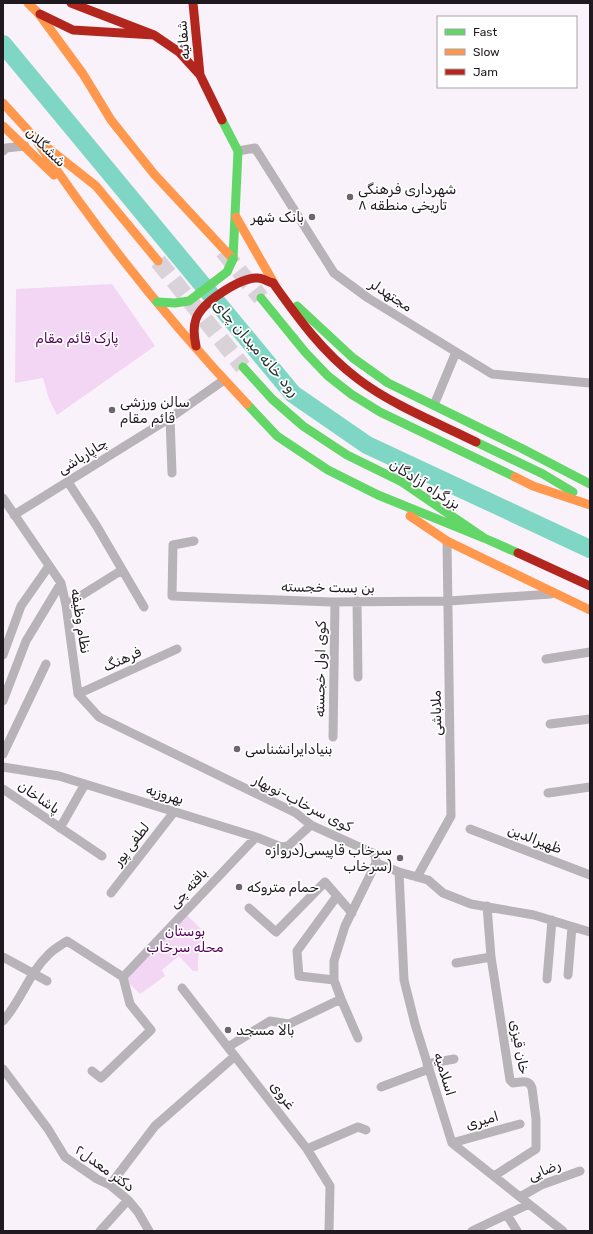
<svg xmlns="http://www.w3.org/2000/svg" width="593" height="1234" viewBox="0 0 593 1234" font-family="Rubik,'Noto Sans Arabic',sans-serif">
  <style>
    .green { fill: #f2d6f3 }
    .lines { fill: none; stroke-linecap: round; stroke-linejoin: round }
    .river { stroke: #80d6c4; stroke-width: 18 }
    .highway-tunnel { stroke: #d9d2d9; stroke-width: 17; stroke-dasharray: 17 8; stroke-linecap: butt }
    .street { stroke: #b8b3b8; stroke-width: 9 }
    .fast { stroke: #63d668; stroke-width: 9 }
    .slow { stroke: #ff974d; stroke-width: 9 }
    .jam { stroke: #b3261e; stroke-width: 9 }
    .fast-bridge { stroke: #63d668; stroke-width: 9 }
    .jam-bridge { stroke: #b3261e; stroke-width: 9 }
    .poi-dot { fill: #6c666c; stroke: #fff; stroke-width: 1.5 }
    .labels { text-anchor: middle; stroke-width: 3.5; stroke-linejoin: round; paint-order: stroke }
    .street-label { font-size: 14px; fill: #201a20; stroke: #fff }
    .poi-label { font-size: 14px; fill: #201a20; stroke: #fff; text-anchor: start }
    .park-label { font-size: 14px; fill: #57025c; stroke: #fff }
    .water-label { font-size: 15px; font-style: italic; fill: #1d332d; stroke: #fff }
  </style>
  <rect width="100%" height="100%" fill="#faf2fa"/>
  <path class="green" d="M112 284 155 346 57 415 49 399 43 378 15 383 16 289Z
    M186 914 203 931C201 944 197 957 198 971H193L179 956 162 970 165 976 140 994 123 977Z"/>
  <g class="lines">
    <path class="river" d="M3 44 293 394 367 445 590 549"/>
    <path class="highway-tunnel" d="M223 251 261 298
      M158 261 243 367"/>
    <path class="street" d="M3 151 6 148 25 146
      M238 151 255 148 334 273 368 298 492 374 590 383
      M434 405 456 352
      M170 418 172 473
      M68 482 96 525 144 607
      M3 498 61 583 66 605 78 694
      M14 515 170 418 224 380
      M194 541 173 545 172 596 331 602 449 601 551 594
      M357 601 358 677
      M66 605 122 570
      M3 655 21 606 49 566
      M546 659 590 652
      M78 694 99 717 296 813 311 825 375 854 376 863 399 872 428 880 443 893 471 904 534 915 590 932
      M78 694 177 649
      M3 701 26 641 61 583
      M550 724 590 719
      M333 737 335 602
      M3 754 46 664
      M3 767 59 776 256 837 281 847 288 846 311 825
      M3 789 102 856
      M548 793 590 787
      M60 828 85 784
      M470 829 590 875
      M399 872 404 980 415 1024 452 1143 563 1231
      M417 877 451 816 447 541
      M111 893 174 812
      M487 906 491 957 510 1080 513 1083C521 1082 529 1079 532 1088L536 1119V1149L494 1176
      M249 908 276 932 325 882 352 913
      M3 957 47 981
      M456 963 491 957
      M568 975 572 927
      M123 977 256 837
      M547 979 552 920
      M334 980 299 976 297 951 337 896
      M182 988 307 1149 330 1186 329 1231
      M341 999 358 1038
      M3 1021C21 1001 29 973 49 954 54 949 61 945 67 941L123 977
      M228 1047 270 1021 289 1024 341 999 334 980V961L345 926 376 863
      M427 1064 454 1059
      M3 1069 48 1129 65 1157 97 1179 110 1185 128 1200 138 1212 149 1231
      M92 1071 101 1078 151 1030 130 1004 123 977
      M381 1087 429 1069
      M452 1143 520 1124
      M307 1149 358 1127 366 1130
      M110 1185 155 1126 235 1056
      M520 1197 541 1185 580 1171
      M507 1215 517 1231
      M100 1231 128 1200
      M472 1231 529 1204"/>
    <path class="fast" d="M222 120 238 151 233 259
      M261 298 305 352 328 376 351 394 380 412 515 477
      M297 306 353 358 388 383 521 448 590 484
      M243 367 272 399 303 426 347 455 402 482 484 538 518 553
      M247 404 277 436 328 470 378 495 484 538
      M476 442 543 474 573 492"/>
    <path class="slow" d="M28 3 39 14 83 74 111 120 154 174 233 259
      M3 103 34 137 96 186 158 261
      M3 126 54 175
      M34 137C97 231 169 322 247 404
      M236 217 275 285
      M515 477 533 486 590 505
      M410 516 447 541 590 610"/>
    <path class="jam" d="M71 3 154 35 179 52 200 75 222 120
      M193 3 200 75
      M40 14 73 30 154 35
      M273 283C298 318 323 353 358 379 392 405 438 423 476 442
      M518 553 590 586"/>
    <path class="fast-bridge" d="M157 302 175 303 189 301 227 272 233 259"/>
    <path class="jam-bridge" d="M196 346C194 337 193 327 196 319 202 302 241 277 258 278 263 278 268 282 273 283"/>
  </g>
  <g class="poi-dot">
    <circle cx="350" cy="197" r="4"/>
    <circle cx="312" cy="217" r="4"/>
    <circle cx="112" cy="410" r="4"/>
    <circle cx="237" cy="749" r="4"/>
    <circle cx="400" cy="858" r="4"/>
    <circle cx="239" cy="887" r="4"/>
    <circle cx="228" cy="1030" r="4"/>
  </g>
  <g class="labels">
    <g class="street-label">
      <text transform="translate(183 40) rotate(-95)" y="5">شفائیه</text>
      <text transform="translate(46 147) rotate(44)" y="5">ششگلان</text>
      <text transform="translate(391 295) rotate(33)" y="5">مجتهدلر</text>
      <text transform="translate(82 456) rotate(-32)" y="5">چاپارباشی</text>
      <text transform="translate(425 484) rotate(32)" y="5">بزرگراه آزادگان</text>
      <text transform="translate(328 587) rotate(1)" y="5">بن بست خجسته</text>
      <text transform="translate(81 621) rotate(81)" y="5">نظام وظیفه</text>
      <text transform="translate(122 659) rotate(-24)" y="5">فرهنگ</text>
      <text transform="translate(320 669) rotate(-89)" y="5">کوی اول خجسته</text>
      <text transform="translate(436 713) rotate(-91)" y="5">ملاباشی</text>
      <text transform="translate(165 794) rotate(17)" y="5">بهروزیه</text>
      <text transform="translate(39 797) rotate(34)" y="5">پاشاخان</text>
      <text transform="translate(303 803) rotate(27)" y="5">کوی سرخاب-نوبهار</text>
      <text transform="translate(535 839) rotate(21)" y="5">ظهیرالدین</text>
      <text transform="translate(131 844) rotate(-52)" y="5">لطفی پور</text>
      <text transform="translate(188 888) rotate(-47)" y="5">بافته چی</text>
      <text transform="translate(520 1047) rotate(80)" y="5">خان قیزی</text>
      <text transform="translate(445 1074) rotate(73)" y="5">اسلامیه</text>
      <text transform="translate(283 1095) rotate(52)" y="5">غروی</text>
      <text transform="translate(482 1120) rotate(-16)" y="5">امیری</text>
      <text transform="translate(105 1168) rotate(36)" y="5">دکتر معدل۲</text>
      <text transform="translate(544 1170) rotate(-23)" y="5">رضایی</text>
    </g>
    <g class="poi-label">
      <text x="358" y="194">شهرداری فرهنگی<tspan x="358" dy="16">تاریخی منطقه ۸</tspan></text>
      <text x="304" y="222" text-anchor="end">بانک شهر</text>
      <text x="120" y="407">سالن ورزشی<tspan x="120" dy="16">قائم مقام</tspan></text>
      <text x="245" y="754">بنیادایرانشناسی</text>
      <text x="392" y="855" text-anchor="end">سرخاب قاپیسی(دروازه<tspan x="392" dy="16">سرخاب)</tspan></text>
      <text x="247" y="892">حمام متروکه</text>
      <text x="236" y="1035">بالا مسجد</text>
    </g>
    <g class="park-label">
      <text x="77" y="343">پارک قائم مقام</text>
      <text x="185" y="936">بوستان<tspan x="185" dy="16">محله سرخاب</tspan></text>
    </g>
    <g class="water-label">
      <text transform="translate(256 348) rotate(49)" y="5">رود خانه میدان چای</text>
    </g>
  </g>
  <rect width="593" height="1234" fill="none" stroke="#201a20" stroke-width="8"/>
  <rect x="437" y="16" width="140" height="72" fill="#ffffff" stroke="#a6a3a6"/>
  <rect x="445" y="29" width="20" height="6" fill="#63d668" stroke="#a6a3a6"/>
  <text x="473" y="36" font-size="12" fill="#201a20">Fast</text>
  <rect x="445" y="49" width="20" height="6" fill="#ff974d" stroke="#a6a3a6"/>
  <text x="473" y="56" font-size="12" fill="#201a20">Slow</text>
  <rect x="445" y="69" width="20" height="6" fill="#b3261e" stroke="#a6a3a6"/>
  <text x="473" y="76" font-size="12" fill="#201a20">Jam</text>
</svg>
